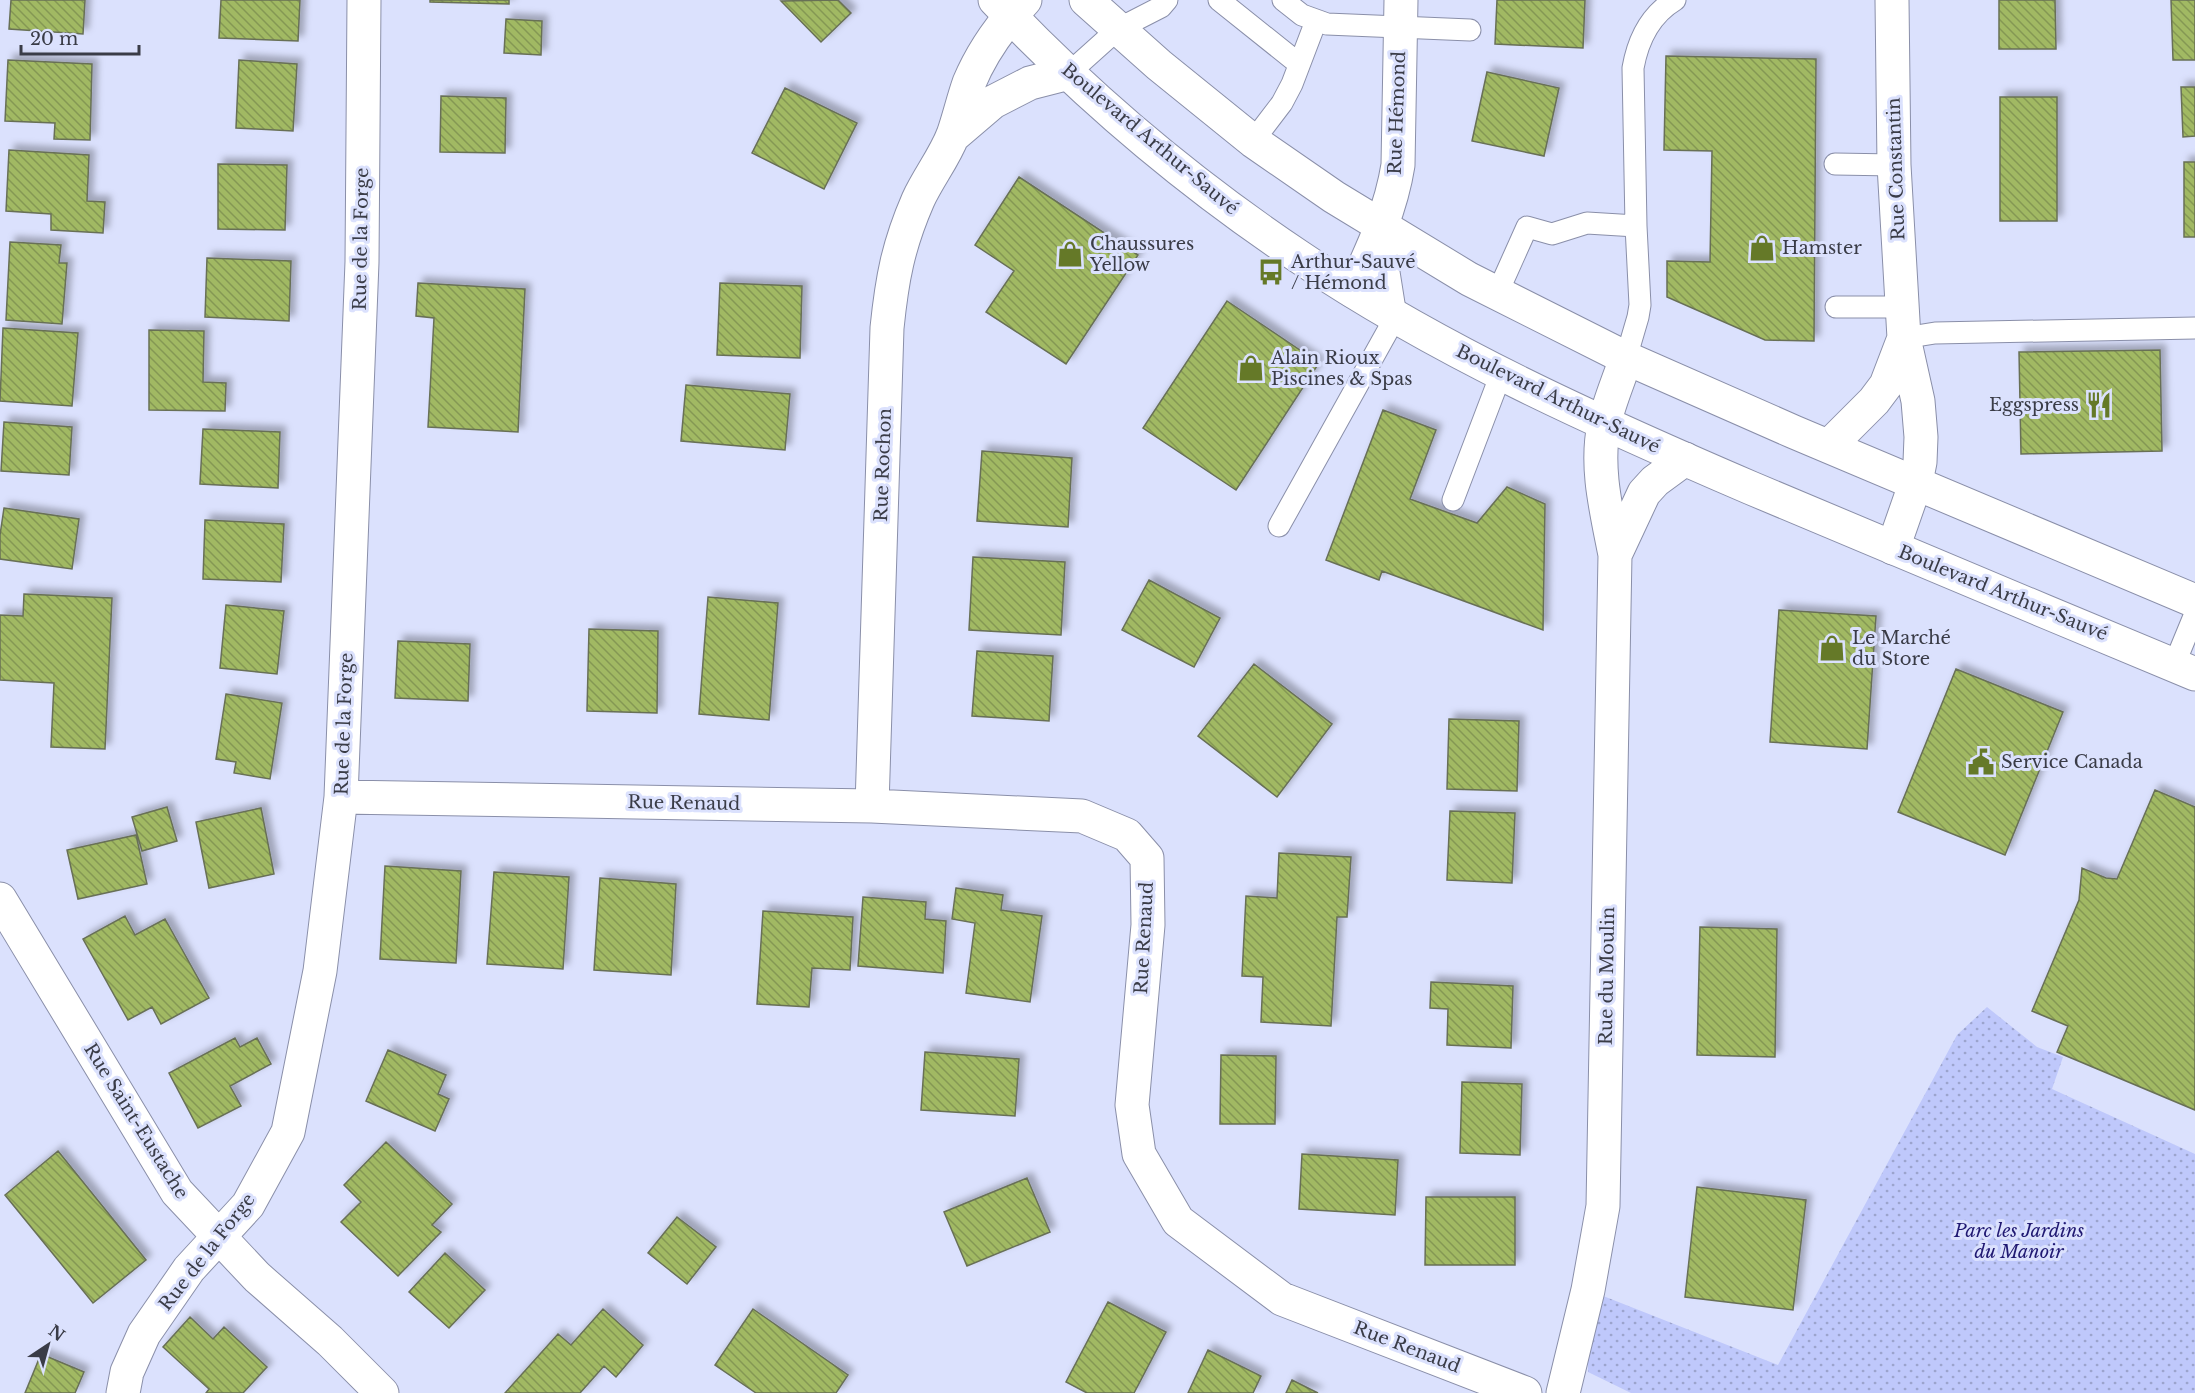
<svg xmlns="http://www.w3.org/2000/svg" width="2195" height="1393" viewBox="0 0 2195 1393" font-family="'Libre Baskerville',serif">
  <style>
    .park { fill: url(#park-dots) }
    .building { fill: url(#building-back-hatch); stroke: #687057; stroke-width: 1.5; filter: url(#shadow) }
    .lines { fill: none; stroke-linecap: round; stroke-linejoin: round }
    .service-casing { stroke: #8a8fa9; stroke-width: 23 }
    .minor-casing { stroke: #8a8fa9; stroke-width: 35 }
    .tertiary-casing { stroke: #8a8fa9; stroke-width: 35 }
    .primary-casing { stroke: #8a8fa9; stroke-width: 35 }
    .service { stroke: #fff; stroke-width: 21 }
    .minor { stroke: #fff; stroke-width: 33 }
    .tertiary { stroke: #fff; stroke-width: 33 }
    .primary { stroke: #fff; stroke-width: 33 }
    .labels { text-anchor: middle; stroke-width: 6; stroke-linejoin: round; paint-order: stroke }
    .street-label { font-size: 18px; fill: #3a3c47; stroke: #dbe1fd }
    .poi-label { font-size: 18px; fill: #3a3c47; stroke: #dbe1fd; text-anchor: start }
    .park-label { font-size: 18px; font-style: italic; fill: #201972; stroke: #dbe1fd }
  </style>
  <defs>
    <pattern id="park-dots" width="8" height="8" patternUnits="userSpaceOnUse" patternTransform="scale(1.5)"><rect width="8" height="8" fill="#bfc8fb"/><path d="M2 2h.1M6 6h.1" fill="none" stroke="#9ca4cd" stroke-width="1.8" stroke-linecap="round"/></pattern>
    <pattern id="building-back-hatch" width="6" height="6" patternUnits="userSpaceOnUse" patternTransform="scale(1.5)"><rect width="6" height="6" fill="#a1b963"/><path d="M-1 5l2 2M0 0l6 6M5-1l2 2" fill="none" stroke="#849853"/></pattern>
    <filter id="shadow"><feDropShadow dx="5.5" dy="-5.5" stdDeviation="3" flood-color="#0004"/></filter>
  </defs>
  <rect width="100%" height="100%" fill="#dbe1fd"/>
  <path class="park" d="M1987 1007 2037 1047 2063 1057 2052 1089 2195 1154V1393H1631L1588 1372V1290L1778 1365 1957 1035Z"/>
  <path class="building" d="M11 0H85L83 34 9 29Z
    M221 0H300L298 41 219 38Z
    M430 0H509V4L430 2Z
    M838 0 851 13 821 42 781 1Z
    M1497 0H1585L1583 48 1495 44Z
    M1999 0H2055L2056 49H1999Z
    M2171 0H2195V60H2173Z
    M506 19 542 21 541 55 504 53Z
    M1666 56 1816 59 1814 341 1765 340 1667 297V261L1710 262 1712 151 1664 150Z
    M8 60 92 64 90 140 54 139 55 123 5 121Z
    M239 60 297 64 293 131 236 128Z
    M1487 72 1559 88 1544 156 1472 141Z
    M2181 87H2195V136L2183 137Z
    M785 88 857 123 824 189 752 153Z
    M441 96 506 98 505 153 440 152Z
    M2000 97H2057V221H2000Z
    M9 150 89 155 87 201 105 202 103 233 51 230V214L6 211Z
    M2184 162H2195V237H2184Z
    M218 164 287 165 285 230 218 229Z
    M1019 177 1138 255 1066 364 986 312 1014 271 975 245Z
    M10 242 61 245 59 263H67L62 324 6 320Z
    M207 258 291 261 289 321 205 317Z
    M418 283 525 289 518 432 428 427 434 318 416 316Z
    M720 283 802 286 800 358 717 355Z
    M1227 301 1319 363 1236 490 1143 428Z
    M3 328 78 333 72 406 0 401Z
    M149 330 204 331 203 382 226 383 225 411 149 410Z
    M2160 350 2162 451 2021 454 2019 352Z
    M686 385 790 394 785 450 681 441Z
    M1383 410 1436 430 1410 499 1477 523 1507 487 1545 504 1543 630 1382 571 1379 580 1326 560Z
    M4 422 72 427 69 475 1 471Z
    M203 429 280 432 278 488 200 484Z
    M982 451 1072 458 1068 527 977 521Z
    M4 508 79 519 72 569 0 559V535Z
    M205 520 284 524 281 582 203 579Z
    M973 557 1065 562 1061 635 969 630Z
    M1149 580 1220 618 1194 667 1122 630Z
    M24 594 112 598 105 749 51 747 54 683 0 680V615L23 616Z
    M708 597 778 603 769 720 699 714Z
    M226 605 284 611 277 674 220 668Z
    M1779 610 1876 616 1867 749 1770 742Z
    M589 629 658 631 657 713 587 711Z
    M398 641 470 644 468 701 395 698Z
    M977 651 1053 656 1049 721 972 716Z
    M1254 664 1332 724 1277 797 1198 736Z
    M1956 669 2063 712 2005 855 1898 812Z
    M226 694 282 703 270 779 234 773 236 762 216 759Z
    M1449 719 1519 721 1517 791 1447 789Z
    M2155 790 2195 807V1110L2057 1052 2068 1026 2032 1011 2079 900 2082 868 2106 878 2117 879Z
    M167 807 177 841 142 851 132 817Z
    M261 808 274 874 209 888 196 822Z
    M1450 811 1515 813 1512 883 1447 880Z
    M136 835 147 884 78 899 67 850Z
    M1279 853 1351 857 1347 917H1337L1331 1026 1261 1022 1263 977 1242 976 1246 896 1277 898Z
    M385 866 461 871 456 963 380 959Z
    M494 872 569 877 563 969 487 964Z
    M600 878 676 884 671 975 594 970Z
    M956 888 1003 895 1001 910 1042 916 1030 1002 966 993 975 923 952 919Z
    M863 897 926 902 925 919 946 921 943 973 858 966Z
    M763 911 853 917 850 970 812 968 809 1007 757 1004Z
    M125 916 135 935 165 919 209 998 161 1024 152 1007 128 1020 83 939Z
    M1700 927 1777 929 1775 1057 1697 1055Z
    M1431 982 1513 986 1511 1048 1447 1045 1448 1009 1430 1008Z
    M235 1038 240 1047 257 1038 271 1064 230 1086 241 1106 198 1128 169 1073Z
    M388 1050 446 1075 438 1094 449 1099 435 1131 366 1101Z
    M925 1052 1019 1059 1015 1116 921 1110Z
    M1221 1055 1276 1056 1275 1124H1220Z
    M1462 1082 1522 1084 1520 1155 1460 1153Z
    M386 1142 452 1204 432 1225 441 1232 398 1276 341 1222 361 1202 344 1185Z
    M58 1151 146 1260 93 1303 5 1195Z
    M1302 1154 1398 1160 1395 1215 1299 1209Z
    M1027 1178 1050 1232 967 1266 944 1212Z
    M1697 1187 1806 1200 1793 1310 1685 1297Z
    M1426 1197H1515V1265H1425Z
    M677 1217 716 1247 687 1284 648 1253Z
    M445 1253 485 1290 449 1328 409 1292Z
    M1108 1302 1166 1332 1134 1393H1087L1066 1382Z
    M603 1309 643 1345 616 1377 604 1366 580 1393H505L558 1334 571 1345Z
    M753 1309 848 1375 836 1393H756L715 1365Z
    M190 1317 213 1339 224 1327 267 1367 243 1393H206L209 1389 163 1347Z
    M1208 1350 1261 1376 1253 1393H1188Z
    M41 1354 84 1372 75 1393H25Z
    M1292 1380 1318 1393H1286Z"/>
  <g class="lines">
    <g class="service-casing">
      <path id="service" d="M1219 0 1299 64
        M1283 0 1302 15 1327 24 1470 30
        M1069 73 1118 29 1161 7 1167 0
        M1253 141 1282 103 1292 84 1316 21
        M1835 164 1894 165
        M1636 226 1633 68C1638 40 1650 15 1675 0
        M1497 294 1527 227 1552 234 1587 223 1636 226 1640 305 1638 317 1626 358
        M1836 307H1902
        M1904 338 1935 333 2195 328
        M1453 500 1501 374
        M1279 526 1396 316 1382 228
        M2174 665 2195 614"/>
    </g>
    <g class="minor-casing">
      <path id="minor" d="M1892 0 1894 165 1904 338 1918 401 1921 437 1920 462 1916 482 1893 548
        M952 137 993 102 1030 83 1069 73
        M1353 291C1372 250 1391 210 1398 165L1401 0
        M1829 446 1874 401 1886 385 1904 338
        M1615 555 1644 493 1655 481 1685 459
        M341 797 872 806 1082 816 1127 835 1147 858 1148 925 1132 1105 1139 1154 1178 1221 1282 1299 1525 1393
        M872 806 887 328C892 279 898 246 918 200 928 178 944 158 953 135 959 118 963 100 969 83 982 52 1003 23 1025 0
        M123 1393 127 1372 144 1334 189 1269 248 1205 288 1132 320 971 341 797 362 262 364 0
        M1563 1393 1588 1290 1603 1206 1615 555C1607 513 1595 468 1604 425 1609 402 1619 380 1626 358"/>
    </g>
    <g class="tertiary-casing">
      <path id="tertiary" d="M0 899 177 1192 257 1277 330 1341 382 1393"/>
    </g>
    <g class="primary-casing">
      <path id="primary" d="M995 0C1085 95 1189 183 1298 256 1439 351 1595 421 1751 488 1898 551 2047 612 2195 674
        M1086 0 1159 65 1253 141 1334 197 1469 279 1626 358 1794 432 2195 601"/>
    </g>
    <use href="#service" class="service"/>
    <use href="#minor" class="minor"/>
    <use href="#tertiary" class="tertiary"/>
    <use href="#primary" class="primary"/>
  </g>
  <defs>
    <g id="shop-bare" transform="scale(2.07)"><path d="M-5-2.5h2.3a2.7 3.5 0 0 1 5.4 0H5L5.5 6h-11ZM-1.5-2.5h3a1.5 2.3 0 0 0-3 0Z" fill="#657928" stroke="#dbe1fd" stroke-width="2.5" paint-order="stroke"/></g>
    <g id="bus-bare" transform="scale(2.07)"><path d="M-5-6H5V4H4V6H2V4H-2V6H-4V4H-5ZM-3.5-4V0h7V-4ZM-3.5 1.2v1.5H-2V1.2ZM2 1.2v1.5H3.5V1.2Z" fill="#657928" stroke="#dbe1fd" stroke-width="2.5" paint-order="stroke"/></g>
    <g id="restaurant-bare" transform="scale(2.07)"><path d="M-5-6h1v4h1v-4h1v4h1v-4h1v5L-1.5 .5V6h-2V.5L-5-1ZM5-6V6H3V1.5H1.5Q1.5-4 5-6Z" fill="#657928" stroke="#dbe1fd" stroke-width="2.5" paint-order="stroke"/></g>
    <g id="civic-bare" transform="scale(2.07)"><path d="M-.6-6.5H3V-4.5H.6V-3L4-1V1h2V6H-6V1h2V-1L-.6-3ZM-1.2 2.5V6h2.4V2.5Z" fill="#657928" stroke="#dbe1fd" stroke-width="2.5" paint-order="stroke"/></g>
  </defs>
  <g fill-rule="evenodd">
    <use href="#shop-bare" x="1762" y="248"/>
    <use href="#shop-bare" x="1070" y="254"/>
    <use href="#bus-bare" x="1271" y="272"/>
    <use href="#shop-bare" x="1251" y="368"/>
    <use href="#restaurant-bare" x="2099" y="405"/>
    <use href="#shop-bare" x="1832" y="648"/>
    <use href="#civic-bare" x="1981" y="762"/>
  </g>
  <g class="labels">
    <g class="street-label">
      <text transform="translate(1397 113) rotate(-88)" y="6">Rue Hémond</text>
      <text transform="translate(1150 139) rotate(40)" y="6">Boulevard Arthur-Sauvé</text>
      <text transform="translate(1896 169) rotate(-92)" y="6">Rue Constantin</text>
      <text transform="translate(361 239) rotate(-89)" y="6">Rue de la Forge</text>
      <text transform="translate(1558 399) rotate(26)" y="6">Boulevard Arthur-Sauvé</text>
      <text transform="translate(883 465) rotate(-88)" y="6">Rue Rochon</text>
      <text transform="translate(2003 593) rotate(22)" y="6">Boulevard Arthur-Sauvé</text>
      <text transform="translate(344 724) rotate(-88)" y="6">Rue de la Forge</text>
      <text transform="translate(684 803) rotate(1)" y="6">Rue Renaud</text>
      <text transform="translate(1144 938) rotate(-87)" y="6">Rue Renaud</text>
      <text transform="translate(1607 976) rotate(-89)" y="6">Rue du Moulin</text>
      <text transform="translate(136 1121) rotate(58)" y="6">Rue Saint-Eustache</text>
      <text transform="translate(207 1252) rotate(-52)" y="6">Rue de la Forge</text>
      <text transform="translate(1407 1347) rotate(21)" y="6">Rue Renaud</text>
    </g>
    <g class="poi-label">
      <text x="1090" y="250">Chaussures<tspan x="1090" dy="21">Yellow</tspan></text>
      <text x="1782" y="254">Hamster</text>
      <text x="1291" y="268">Arthur-Sauvé<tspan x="1291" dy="21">/ Hémond</tspan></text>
      <text x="1271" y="364">Alain Rioux<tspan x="1271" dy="21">Piscines &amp; Spas</tspan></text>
      <text x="2079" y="411" text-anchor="end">Eggspress</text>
      <text x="1852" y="644">Le Marché<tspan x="1852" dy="21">du Store</tspan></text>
      <text x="2001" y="768">Service Canada</text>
    </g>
    <g class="park-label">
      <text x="2019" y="1237">Parc les Jardins<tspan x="2019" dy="21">du Manoir</tspan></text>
    </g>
  </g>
  <g transform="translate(48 1345) rotate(36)" stroke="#dbe1fd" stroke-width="4.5" paint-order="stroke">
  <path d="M0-4.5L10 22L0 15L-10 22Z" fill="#3a3c47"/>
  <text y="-9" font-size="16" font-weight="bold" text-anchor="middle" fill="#3a3c47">N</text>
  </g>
  <path d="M21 45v9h118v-9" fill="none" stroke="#3a3c47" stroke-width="3"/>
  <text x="30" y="45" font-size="18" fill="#3a3c47" stroke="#dbe1fd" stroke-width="4.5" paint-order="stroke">20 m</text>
</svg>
